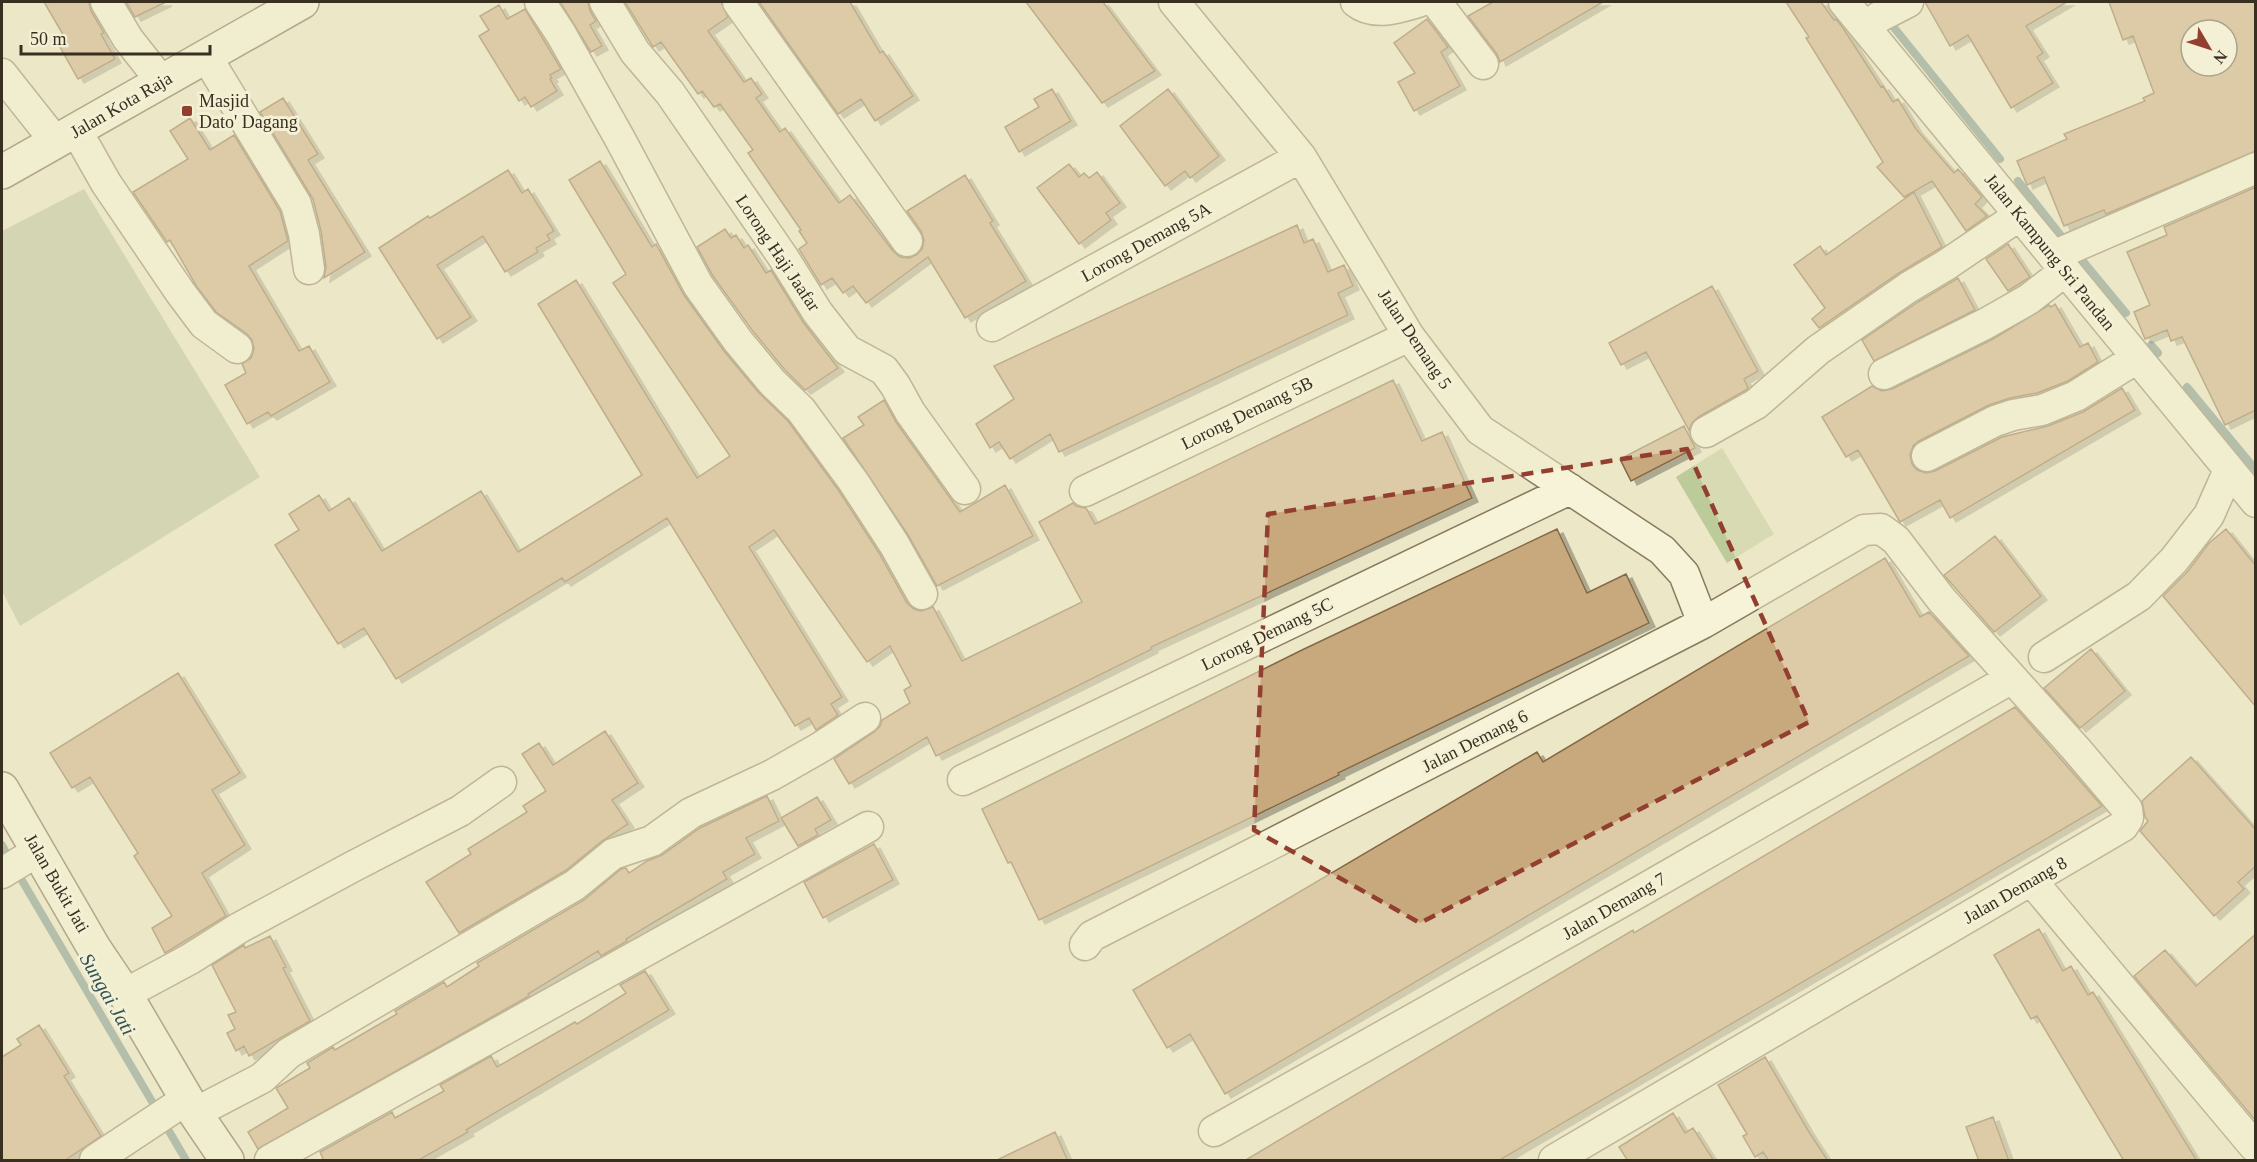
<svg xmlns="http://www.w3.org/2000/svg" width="2257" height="1162" viewBox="0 0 2257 1162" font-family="Georgia,serif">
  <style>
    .green { fill: #bdca9a }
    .cemetery { fill: #b5bf99 }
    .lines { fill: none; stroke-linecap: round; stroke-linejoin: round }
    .stream { stroke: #6e8e8b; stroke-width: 8 }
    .building { fill: #c8a97e; stroke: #856844; stroke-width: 1.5; fill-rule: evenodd; filter: url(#shadow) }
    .street-casing { stroke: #877a5d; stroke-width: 33 }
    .secondary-casing { stroke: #695b40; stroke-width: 36 }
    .street { stroke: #f7f3d9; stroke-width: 30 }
    .secondary { stroke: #f7f3d9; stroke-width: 33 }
    .marked { fill: none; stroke: #933f2f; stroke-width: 4.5; stroke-dasharray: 12 8; stroke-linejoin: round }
    .poi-dot { fill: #933f2f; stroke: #f4f0d5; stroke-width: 2 }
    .labels { text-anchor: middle; stroke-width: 6; stroke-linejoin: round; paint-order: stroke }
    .poi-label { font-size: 18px; fill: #382f20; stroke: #f4f0d5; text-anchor: start }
    .street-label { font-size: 18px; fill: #382f20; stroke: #f4f0d5 }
    .water-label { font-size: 20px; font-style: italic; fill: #305357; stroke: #f4f0d5 }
  </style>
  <defs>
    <filter id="shadow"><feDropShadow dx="6" dy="4" stdDeviation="0" flood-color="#0004"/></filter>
  </defs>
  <rect width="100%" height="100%" fill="#ece7c6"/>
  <path class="green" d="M1722 448 1774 534 1727 563 1676 477Z"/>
  <path class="cemetery" d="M84 189 260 477 20 626 2 591V231Z"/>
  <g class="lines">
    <path class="stream" d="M1887 19 2000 159
      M2018 181 2062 237
      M2077 254 2126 313
      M2151 345 2158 353
      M2187 387 2256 470
      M2 845 11 862
      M17 872 157 1110
      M163 1121 186 1160"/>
  </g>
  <path class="building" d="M44 2H89L91 11 104 33 101 34 115 59 78 79 60 47 68 43Z
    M126 2H166L135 17Z
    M560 2H588L590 11 596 21 590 25 602 46 591 52Z
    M625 2H721L728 17 708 31 744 82 751 78 762 94 756 98 780 132 785 128 839 203 850 195 893 251 900 257 909 258 916 255 922 249 924 240 921 231 907 211 965 175 993 221 990 223 1026 281 965 318 928 257 866 303 853 286 843 293 832 278 821 285 799 249 807 243 799 231 801 230 748 153 753 150 720 104 714 107 702 91 698 94 661 42 653 47Z
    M759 2H850L880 53 883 51 913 96 875 121 861 99 838 114Z
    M1026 2H1103L1155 71 1102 103Z
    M1493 2H1603L1500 62 1497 54 1468 16Z
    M1786 2H1821L1834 20 1836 19 1843 28 1881 87 1883 86 1893 102 1898 99 1916 129 1954 173 1958 169 1982 197 1975 204 1987 216 1966 231 1932 181 1904 197 1877 167 1883 162 1806 38 1809 37Z
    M1925 2H2067L2026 26 2043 53 2037 57 2053 83 2011 108 1968 35 1950 46Z
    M2109 2H2256V151L2106 214 2104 210 2064 226 2044 177 2027 185 2017 161 2067 139 2064 134 2145 101 2143 98 2154 93 2133 36 2123 40ZM2191 30H2227V66H2191Z
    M499 5 507 19 525 9 561 69 550 75 552 78 550 79 557 91 531 107 525 97 519 101 479 36 489 30 480 16Z
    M1427 19 1448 47 1441 52 1460 86 1414 111 1398 82 1415 73 1394 43Z
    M1052 89 1071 121 1019 152 1005 127 1039 107 1034 99Z
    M1168 89 1219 156 1190 178 1185 171 1165 186 1120 126Z
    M283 98 318 154 308 160 365 252 324 278 326 267 321 231 313 199 260 112Z
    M190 118 210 150 234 135 280 211 288 241 249 266 299 351 309 346 330 382 271 416 268 412 247 424 225 385 246 373 242 364 251 358 254 349 252 340 247 334 216 312 197 287 170 240 167 242 133 192 188 159 170 131Z
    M600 161 652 247 656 244 684 295 724 351 759 393 788 421 839 491 879 553 907 603 914 609 921 611 933 607 962 661 1082 602 1039 522 1073 503 1076 506 1086 508 1095 524 1393 380 1422 441 1442 432 1472 498 1151 647 1152 649 936 756 927 737 849 784 834 759 874 732 880 726 882 720 910 703 904 690 911 686 890 646 867 662 774 530 749 547 842 697 831 704 838 715 816 730 809 718 795 726 667 518 565 582 562 578 396 679 364 628 338 644 275 545 299 530 289 514 319 495 329 511 349 498 382 551 481 491 518 552 642 475 538 304 576 280 697 478 730 456 613 283 626 274 569 180Z
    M1069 164 1079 177 1084 173 1089 178 1097 172 1120 203 1106 213 1111 220 1079 244 1037 188Z
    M508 170 522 193 528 189 554 231 547 235 550 240 536 248 538 252 505 272 483 236 437 265 471 317 437 339 379 248 428 216 430 218Z
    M2256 187V410L2225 425 2182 337 2171 341 2167 330 2145 339 2134 312 2150 305 2127 252 2167 235 2164 227Z
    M1914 192 1942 247 1899 273 1819 328 1812 319 1825 308 1794 265 1820 246 1826 255Z
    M1297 225 1304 243 1313 239 1328 272 1344 265 1353 286 1338 293 1348 315 1059 452 1050 434 1010 459 999 442 990 448 976 424 1014 399 994 366Z
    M725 229 731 238 736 235 744 248 748 245 766 273 771 270 803 322 838 368 805 390 785 370 752 330 713 276 697 247Z
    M2008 244 2030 277 2008 291 1986 259Z
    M1958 278 1975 310 1874 361 1862 340 1918 302Z
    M1712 286 1758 371 1744 379 1748 388 1746 390 1698 417 1692 423 1689 430 1646 352 1621 365 1609 343Z
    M2055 304 2080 347 2088 343 2098 362 2068 381 2037 393 2010 398 1989 405 1919 441 1913 446 1910 455 1912 464 1917 470 1926 473 1935 471 2002 437 2048 426 2083 412 2122 388 2135 410 1950 518 1940 500 1900 522 1858 450 1846 457 1822 417 1872 386 1882 391 1892 389 1993 339 2049 305 2051 307Z
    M884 400 896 422 960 512 1005 485 1033 536 937 586 908 535 843 438 864 425 858 417Z
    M1684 426 1695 448 1631 481 1620 459Z
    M1557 529 1587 593 1626 574 1649 623 1338 773 1339 775 1039 920 1011 862 1008 863 982 809 1302 650Z
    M2226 529 2256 566V707L2163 596 2188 571 2209 543Z
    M1995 536 2041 596 1994 632 1944 575Z
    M1885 558 1920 617 1929 612 1969 656 1225 1094 1190 1034 1167 1048 1133 990 1537 752 1543 762Z
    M2091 649 2125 691 2080 728 2044 688Z
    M178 673 240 773 212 790 245 845 202 873 226 916 165 953 152 928 172 916 134 856 138 853 90 777 72 788 50 753Z
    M2015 707 2102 806 1498 1161H1244L1633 930 1634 933Z
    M605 731 638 783 612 800 628 824 602 841 565 871 459 933 426 882 471 854 468 849 527 812 523 806 546 791 522 754 539 743 553 765Z
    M2191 757 2256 830V866L2238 882 2244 889 2214 916 2140 831 2148 821 2145 817 2142 801Z
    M767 796 779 821 746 838 755 854 723 872 727 879 656 921 626 939 627 941 601 956 598 951 528 994 529 996 258 1149 248 1132 288 1108 276 1088 310 1068 307 1063 333 1047 335 1050 397 1014 395 1011 444 982 447 987 479 966 477 963 584 900 621 869 626 868 629 873 647 861 662 855 700 828Z
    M817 797 831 820 815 829 818 835 798 846 781 818Z
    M874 844 893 880 823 918 804 882Z
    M2039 929 2063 971 2071 966 2088 995 2093 992 2197 1161H2124L2037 1016 2031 1019 1994 955Z
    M2256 934V1121L2134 976 2165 950 2196 986Z
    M270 936 286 967 283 968 310 1021 249 1056 244 1046 236 1051 227 1033 235 1029 228 1015 236 1012 212 965 244 945 245 948Z
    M645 971 669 1010 466 1130 468 1132 417 1161H324L320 1152 392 1112 395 1118 444 1091 440 1085 491 1056 497 1067 575 1022 577 1024 626 993 620 985Z
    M39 1025 69 1073 64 1076 101 1136 64 1161H2V1057L21 1045 17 1039Z
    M1765 1057 1809 1132 1828 1161H1769L1763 1152 1755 1157 1743 1136 1747 1134 1718 1085Z
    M1673 1113 1685 1133 1693 1128 1714 1161H1628L1619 1147Z
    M1993 1117 2009 1161H1979L1966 1127Z
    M1055 1132 1068 1161H995Z"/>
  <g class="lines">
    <g class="street-casing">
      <path id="street" d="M106 2 128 39 162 82
        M540 2 561 34 620 139 698 285 738 341 772 382 801 410 853 481 894 544 922 594
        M605 2 635 52 670 93 783 257 818 313 847 350 884 370 895 385 910 412 965 489
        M738 2 907 241
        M1174 2 1301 157 1409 336 1480 430 1662 550 1684 574 1703 623
        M1356 2C1373 16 1399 8 1418 2
        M1436 2 1483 64
        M1844 2 2256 502
        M1866 28 1879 17 1908 2
        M206 56 296 204 304 234 309 269
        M2 74 55 141
        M76 130 106 183 180 292 204 324 237 348
        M2053 256 2256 168
        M992 326 1301 157
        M1884 374 1985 324 2029 299 2065 271
        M1706 432 1756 404 1818 350 1909 287 1946 265 2020 215
        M1927 456 1995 421 2013 415 2042 410 2076 396 2137 358
        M1085 491 1409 336
        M2044 657 2139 596 2174 560 2209 515 2229 470
        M963 780 1570 489
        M2 873 38 851
        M2031 880 2254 1146
        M1085 945 1092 936 1703 623 1864 530 1881 529 1896 540 1941 599 2076 749 2127 809 2128 818 2123 826 1554 1160
        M125 994 190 959 239 928 352 867 460 811 501 782
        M195 1113 262 1078 289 1053 575 885 613 854 652 841 691 813 772 775 821 747 865 718
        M1214 1131 1632 896 2012 678
        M95 1160 187 1099
        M270 1160 868 827"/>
    </g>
    <g class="secondary-casing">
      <path id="secondary" d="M2 172 302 2
        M2 789 94 948 125 994 195 1113 227 1160"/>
    </g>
    <use href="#street" class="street"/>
    <use href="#secondary" class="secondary"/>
  </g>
  <path d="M0 0H2257V1162H0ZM1687 449 1809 722 1420 923 1254 830 1268 514Z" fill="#ece7c6" fill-opacity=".55" fill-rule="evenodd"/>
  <path class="marked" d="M1687 449 1809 722 1420 923 1254 830 1268 514Z"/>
  <rect class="poi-dot" x="181" y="105" width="12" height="12" rx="3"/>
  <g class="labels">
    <g class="poi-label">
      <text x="199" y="107">Masjid<tspan x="199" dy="21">Dato' Dagang</tspan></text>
    </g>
    <g class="street-label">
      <text transform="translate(121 105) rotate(-30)" y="6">Jalan Kota Raja</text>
      <text transform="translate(1146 242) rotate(-29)" y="6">Lorong Demang 5A</text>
      <text transform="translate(2050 252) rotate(51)" y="6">Jalan Kampung Sri Pandan</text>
      <text transform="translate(778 253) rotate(56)" y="6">Lorong Haji Jaafar</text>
      <text transform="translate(1415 339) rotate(56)" y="6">Jalan Demang 5</text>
      <text transform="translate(1247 413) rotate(-26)" y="6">Lorong Demang 5B</text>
      <text transform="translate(1267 634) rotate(-26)" y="6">Lorong Demang 5C</text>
      <text transform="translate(1475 741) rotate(-27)" y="6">Jalan Demang 6</text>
      <text transform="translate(57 883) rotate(60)" y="6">Jalan Bukit Jati</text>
      <text transform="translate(2015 890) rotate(-30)" y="6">Jalan Demang 8</text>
      <text transform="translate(1614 906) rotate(-30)" y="6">Jalan Demang 7</text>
    </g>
    <g class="water-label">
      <text transform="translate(108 994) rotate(60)" y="7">Sungai Jati</text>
    </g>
  </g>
  <rect width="2257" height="1162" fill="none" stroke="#382f20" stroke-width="6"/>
  <g transform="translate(2209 48) rotate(129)"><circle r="28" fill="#f4f0d5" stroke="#a9a38d" stroke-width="1.5"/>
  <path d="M0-4.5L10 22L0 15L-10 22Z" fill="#933f2f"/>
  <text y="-9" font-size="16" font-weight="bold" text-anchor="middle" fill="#382f20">N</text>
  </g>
  <path d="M21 45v9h189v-9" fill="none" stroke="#382f20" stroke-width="3"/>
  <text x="30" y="45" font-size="18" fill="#382f20" stroke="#f4f0d5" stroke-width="4.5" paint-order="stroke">50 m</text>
</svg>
